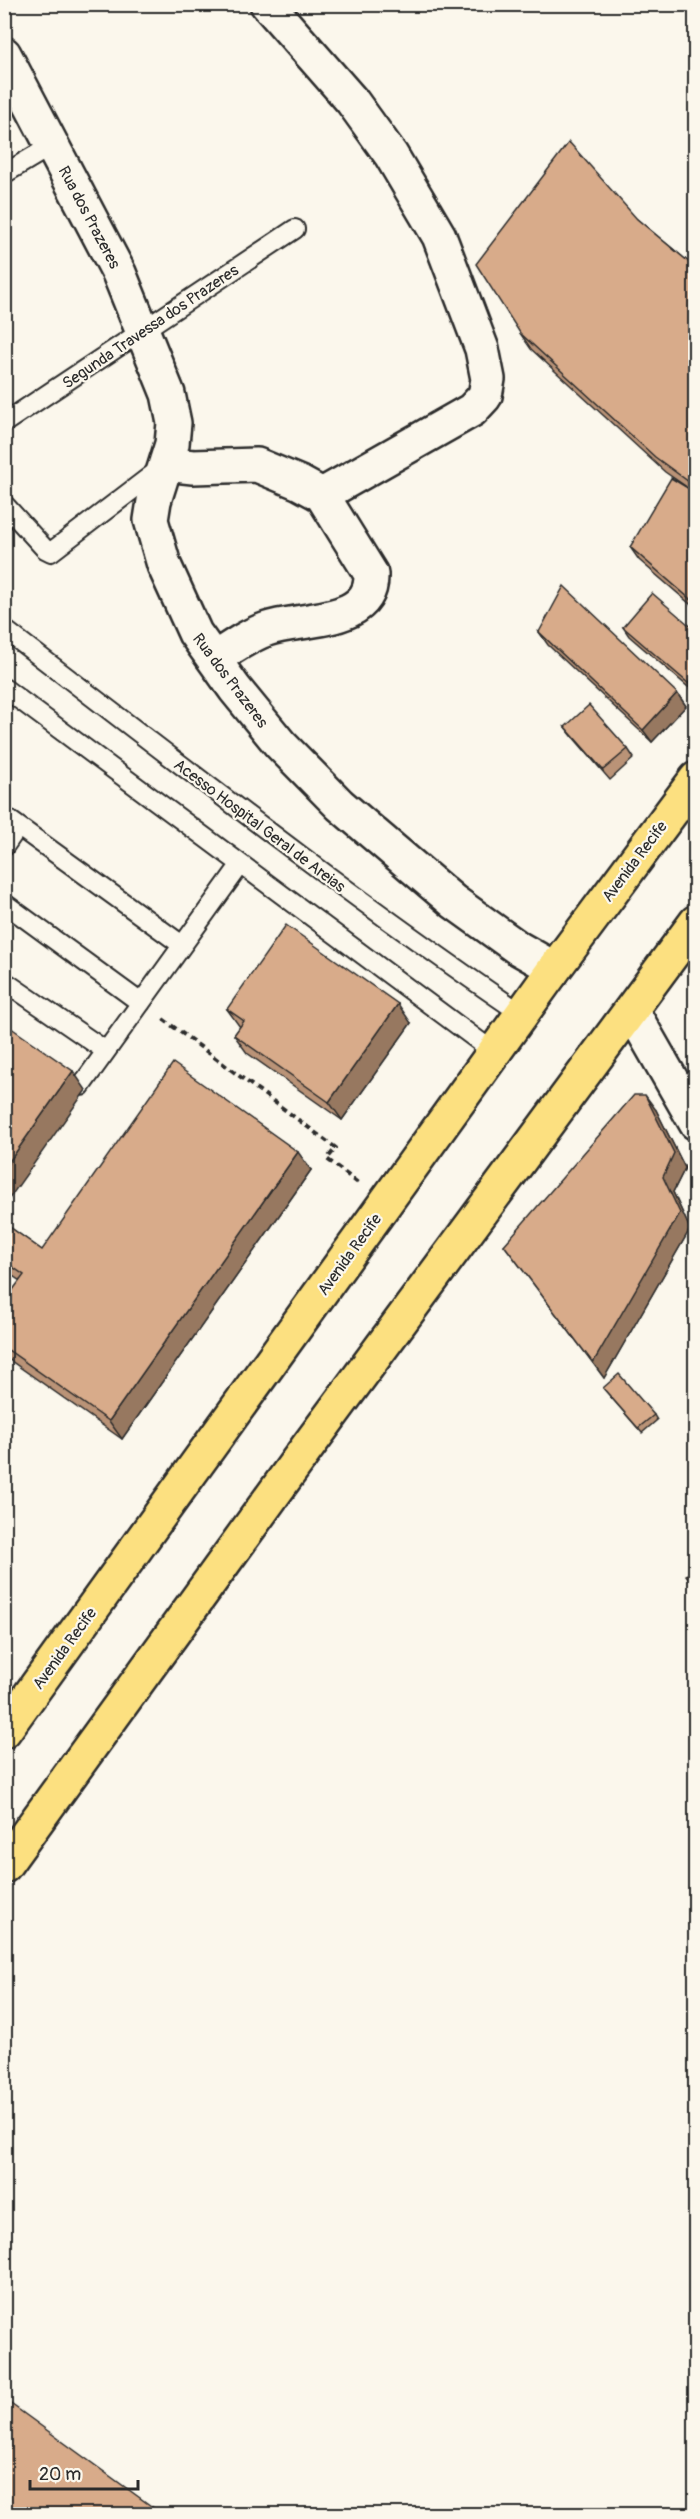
<svg xmlns="http://www.w3.org/2000/svg" width="700" height="2519" viewBox="0 0 700 2519" font-family="Pangolin,sans-serif">
  <style>
    .lines { fill: none; stroke-linecap: round; stroke-linejoin: round }
    .lane-casing { stroke: #2b2b2b; stroke-width: 22 }
    .street-casing { stroke: #2b2b2b; stroke-width: 38 }
    .secondary-casing { stroke: #2b2b2b; stroke-width: 38 }
    .primary-casing { stroke: #2b2b2b; stroke-width: 38 }
    .path { stroke: #2b2b2b; stroke-width: 4; stroke-dasharray: 6 4.5; stroke-linecap: butt }
    .lane { stroke: #fbf7ec; stroke-width: 18 }
    .street { stroke: #fbf7ec; stroke-width: 33 }
    .secondary { stroke: #fbf7ec; stroke-width: 33 }
    .primary { stroke: #fce080; stroke-width: 33 }
    .wall { fill: #ba9377; stroke: #2b2b2b; stroke-width: 1.5 }
    .shaded-wall { fill: #977861; stroke: #2b2b2b; stroke-width: 1.5 }
    .building { fill: #d8ab8a; stroke: #2b2b2b; stroke-width: 1.5 }
    .labels { text-anchor: middle; stroke-width: 4.5; stroke-linejoin: round; paint-order: stroke }
    .street-label { font-size: 16px; fill: #2b2b2b; stroke: #fbf7ec }
  </style>
  <rect width="100%" height="100%" fill="#fbf7ec"/>
  <filter id="ink" filterUnits="userSpaceOnUse"><feTurbulence type="fractalNoise" baseFrequency=".0167" numOctaves="2"/><feDisplacementMap in="SourceGraphic" scale="12" xChannelSelector="R" yChannelSelector="G"/><feConvolveMatrix kernelMatrix="1 2 1 2 8 2 1 2 1" color-interpolation-filters="sRGB"/></filter>
  <g filter="url(#ink)">
    <g class="lines">
      <g class="lane-casing">
        <path id="lane" d="M4 174 51 146
          M4 423 295 229
          M4 504 45 549 51 552 161 468
          M4 629C175 760 344 893 522 1014
          M4 688 495 1053
          M4 816 182 945
          M4 847 18 827
          M4 903 141 1003
          M4 981 106 1051
          M81 1086 241 864"/>
      </g>
      <g class="street-casing">
        <path id="street" d="M267 4 352 101 391 155 439 236 482 349 488 379 485 396 472 410 322 495
          M4 54 119 273 168 394 174 423 172 444 154 501 151 520 164 565 195 633 235 689 280 744 340 805 454 902 518 948 541 961 552 972
          M166 464 193 467 257 465 300 483 322 495 371 574C373 626 300 617 267 629 247 636 231 648 214 659"/>
      </g>
      <g class="secondary-casing">
        <path id="secondary" d="M632 1011 696 1123"/>
      </g>
      <g class="primary-casing">
        <path id="primary" d="M4 1731 552 972 696 779
          M4 1866 309 1445 696 922"/>
      </g>
      <path class="path" d="M163 1019 336 1148 327 1159 358 1183"/>
      <use href="#lane" class="lane"/>
      <use href="#street" class="street"/>
      <use href="#secondary" class="secondary"/>
      <use href="#primary" class="primary"/>
    </g>
    <path class="wall" d="M637 219 696 268V609L639 560 630 547 685 486 665 472 531 349 520 333Z
      M623 627 696 631V691L694 692 629 636Z
      M539 632 677 693 686 706 652 742 548 645Z
      M565 727 628 749 634 758 610 780 572 736Z
      M227 1009 411 1023 342 1120 247 1053 234 1035 240 1027Z
      M656 1110 685 1168 673 1192 690 1229 604 1378 504 1245Z
      M311 1170 122 1439 4 1356V1302L20 1281 4 1270V1223L42 1250Z
      M603 1388 654 1415 657 1420 642 1433Z"/>
    <path class="shaded-wall" d="M696 675V691L694 692 688 683Z
      M677 693 686 706 652 742 643 730Z
      M398 1004 411 1023 342 1120 329 1102Z
      M73 1071 86 1090 4 1206V1169Z
      M645 1095 656 1110 685 1168 673 1192 690 1229 604 1378 593 1363 663 1177Z
      M298 1152 311 1170 122 1439 109 1421Z"/>
    <path class="building" d="M569 142 637 219 696 268V487L655 457 520 333 476 264Z
      M671 478 696 493V604L630 547Z
      M564 586 677 693 643 730 539 632Z
      M652 593 696 631V675L688 683 623 627Z
      M589 705 628 749 603 770 565 727Z
      M286 925 398 1004 329 1102 234 1035 244 1021 227 1009Z
      M4 1023 73 1071 4 1169Z
      M173 1063 298 1152 109 1421 4 1347V1302L24 1275 4 1261V1223L42 1250Z
      M634 1095H645L674 1153 663 1177 680 1213 593 1363 504 1245Z
      M619 1374 654 1415 638 1428 603 1388Z
      M696 1567V1587L686 1575Z
      M4 2399 162 2514H4Z"/>
  </g>
  <g class="labels">
    <g class="street-label">
      <text transform="translate(90 217) rotate(62)" y="6">Rua dos Prazeres</text>
      <text transform="translate(150 326) rotate(-34)" y="6">Segunda Travessa dos Prazeres</text>
      <text transform="translate(231 680) rotate(53)" y="6">Rua dos Prazeres</text>
      <text transform="translate(260 825) rotate(37)" y="6">Acesso Hospital Geral de Areias</text>
      <text transform="translate(634 861) rotate(-53)" y="6">Avenida Recife</text>
      <text transform="translate(349 1254) rotate(-54)" y="6">Avenida Recife</text>
      <text transform="translate(64 1648) rotate(-54)" y="6">Avenida Recife</text>
    </g>
  </g>
  <rect width="700" height="2519" fill="none" stroke="#fbf7ec" stroke-width="24"/>
  <rect x="12" y="12" width="676" height="2495" fill="none" stroke="#2b2b2b" stroke-width="2" filter="url(#ink)"/>
  <path d="M30 2480v9h108v-9" fill="none" stroke="#2b2b2b" stroke-width="3"/>
  <text x="39" y="2480" font-size="18" fill="#2b2b2b" stroke="#fbf7ec" stroke-width="4.5" paint-order="stroke">20 m</text>
</svg>
